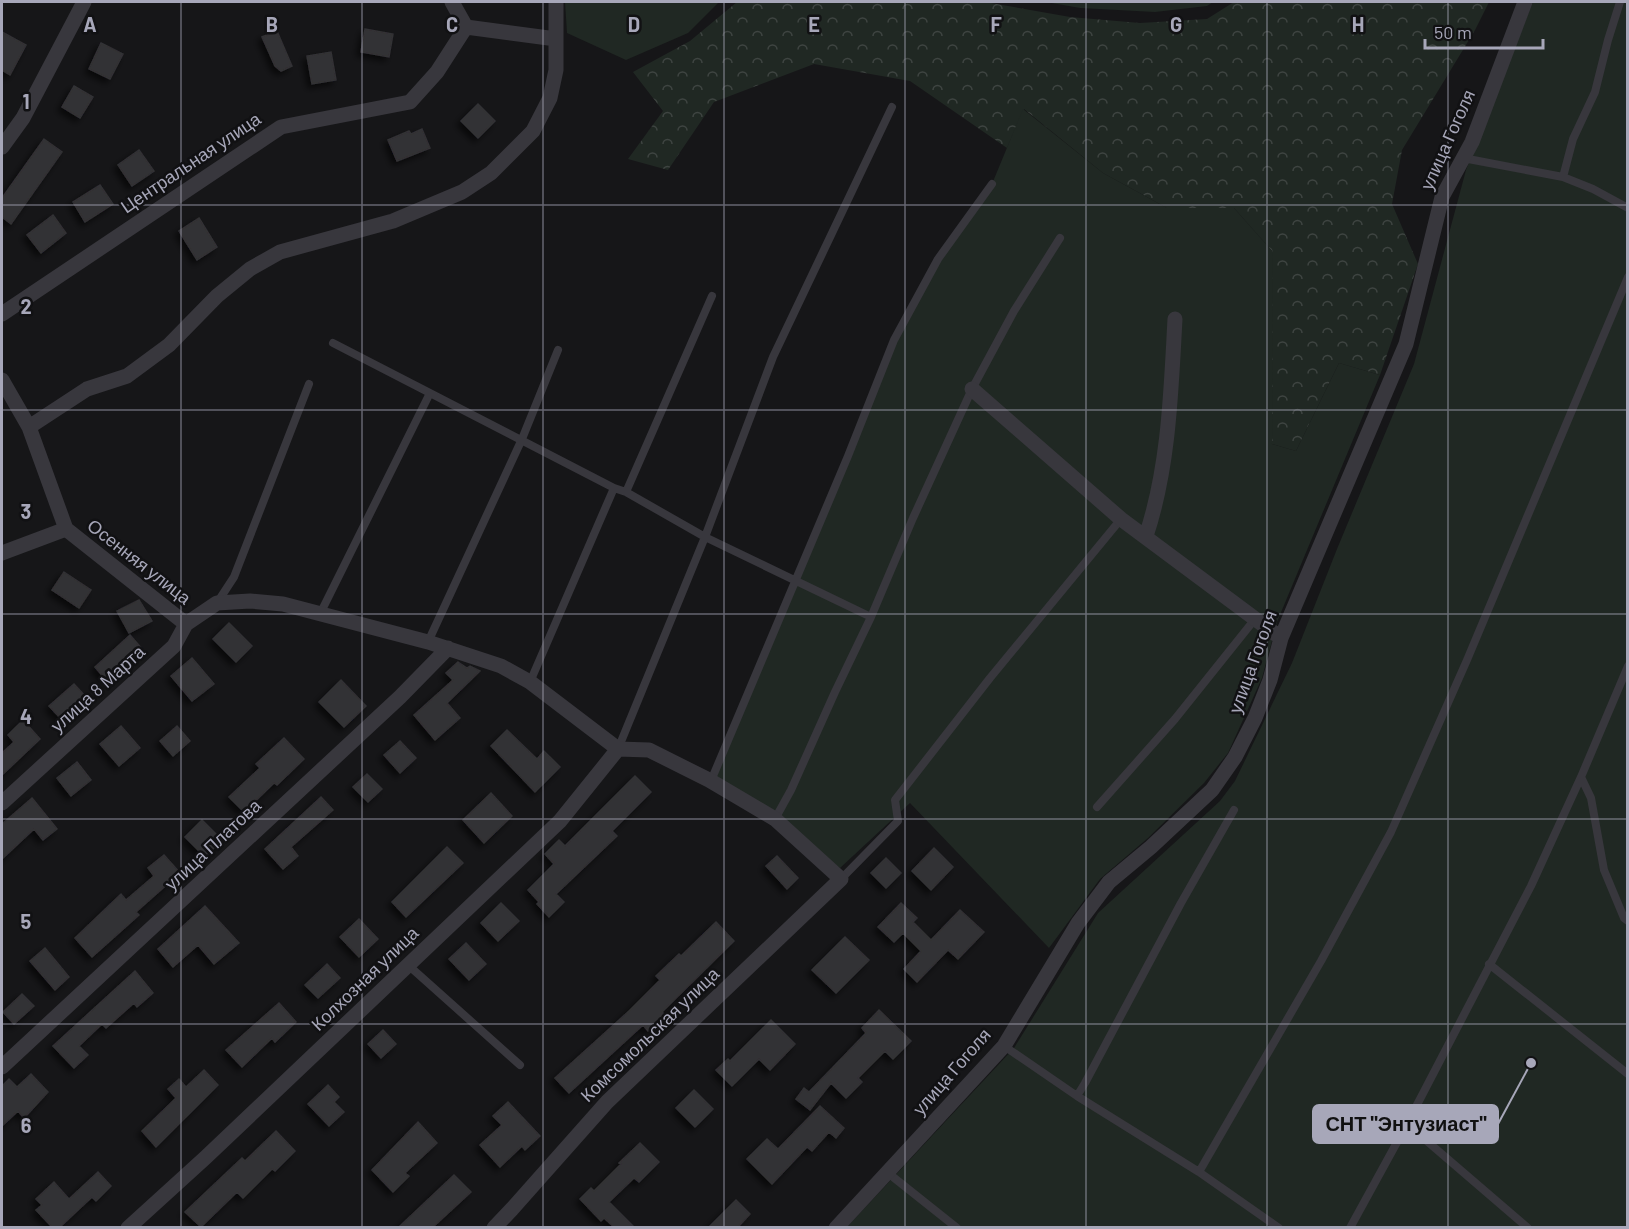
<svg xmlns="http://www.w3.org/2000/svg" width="1629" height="1229" viewBox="0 0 1629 1229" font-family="Barlow,sans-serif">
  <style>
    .forest { fill: url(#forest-crowns) }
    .green { fill: #202823 }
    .building { fill: #323134; stroke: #313034; stroke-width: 1.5; filter: url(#shadow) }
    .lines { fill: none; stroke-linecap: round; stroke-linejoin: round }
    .service { stroke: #38373d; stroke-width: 8 }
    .minor { stroke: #38373d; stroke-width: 15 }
    .grid { fill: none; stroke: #a7a7b9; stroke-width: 1.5; stroke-opacity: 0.55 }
    .labels { text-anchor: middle; stroke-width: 5; stroke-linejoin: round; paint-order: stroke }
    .street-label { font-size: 18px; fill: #a7a7b9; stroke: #111113 }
    .grid-label { font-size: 20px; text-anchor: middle; font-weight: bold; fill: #a7a7b9; stroke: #111113; stroke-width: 5; stroke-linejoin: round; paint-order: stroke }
    .leader { fill: none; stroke: #a7a7b9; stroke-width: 2 }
    .callout-dot { fill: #a7a7b9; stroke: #111113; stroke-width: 2 }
    .callout { fill: #a7a7b9; stroke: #a7a7b9; stroke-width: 2 }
    .callout-label { font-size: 20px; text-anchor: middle; font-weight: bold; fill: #111 }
  </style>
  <defs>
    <pattern id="forest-crowns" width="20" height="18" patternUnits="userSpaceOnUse" patternTransform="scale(1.5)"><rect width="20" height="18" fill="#202823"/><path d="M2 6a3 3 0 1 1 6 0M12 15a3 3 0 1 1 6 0" fill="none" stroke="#3e4441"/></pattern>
    <filter id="shadow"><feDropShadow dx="-4" dy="4" stdDeviation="3" flood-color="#0009"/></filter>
  </defs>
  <rect width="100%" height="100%" fill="#161618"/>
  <path class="forest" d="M737 2H985L1070 17 1140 23 1207 19 1234 2H1489L1475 30 1402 150 1392 204 1418 264 1380 375 1339 363 1296 451 1272 444V251L1234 208H1167L1103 173 1024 109 1007 148 910 81 814 64 714 102 668 170 628 159 663 111 633 72 690 41Z"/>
  <path class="green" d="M565 2H719L688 33 626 60 567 33Z
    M1046 2H1213L1207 6 1155 12 1080 8Z
    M1533 2H1627V1227L846 1228 1014 1048 1098 913 1220 801 1235 781 1292 663 1337 549 1414 364 1466 170Z
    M1023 109 1103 173 1167 208H1234L1273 252 1272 444 1296 451 1339 363 1380 375 1277 622 1262 678 1228 753 1204 783 1148 838 1100 879 1049 948 910 803 840 868 713 776 894 340 938 259 992 184Z"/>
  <path class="building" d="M365 29 393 34 389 57 361 52Z
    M277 31 292 66 281 71 275 66 262 37Z
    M2 32 26 45 10 75 2 70Z
    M101 43 123 54 110 79 89 69Z
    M331 52 336 80 312 84 307 56Z
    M74 86 93 97 80 118 62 107Z
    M478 104 495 121 478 138 461 121Z
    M422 129 430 148 397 161 388 140 409 131 411 134Z
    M44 139 62 152 11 224 2 217V198Z
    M139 150 154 171 132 186 118 165Z
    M100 185 113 204 85 222 73 202Z
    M53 215 66 233 41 253 27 235Z
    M199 218 217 247 197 260 179 231Z
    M64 572 91 590 79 608 52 590Z
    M139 600 152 621 129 633 117 611Z
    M229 623 252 646 236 662 213 639Z
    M130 635 143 650 106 680 95 667Z
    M192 658 214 684 192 701 171 676Z
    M458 662 467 668 470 666 480 671 447 703 460 718 435 740 414 715 453 680 446 673Z
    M341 680 366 706 344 727 319 702Z
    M74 684 87 698 63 721 49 706Z
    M23 720 40 739 2 775V753L14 742 8 735Z
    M121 726 140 748 119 766 100 744Z
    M177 726 190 741 173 756 160 741Z
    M507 730 537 759 544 751 560 767 535 792 491 746Z
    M284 738 304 759 277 785 274 783 244 812 229 797 260 768 256 764Z
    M400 741 416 758 400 773 384 755Z
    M77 762 91 780 71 796 57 778Z
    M367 774 382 789 368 802 353 787Z
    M635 776 651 792 612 831 617 836 556 894 564 902 549 917 537 904 539 902 528 890 554 864 545 854 559 840 565 846Z
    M491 793 512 816 484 843 463 820Z
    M321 797 333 810 291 847 298 856 283 869 265 849Z
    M32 798 57 829 43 840 34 829 2 859V824Z
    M202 820 222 840 205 857 185 837Z
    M447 847 463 863 406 917 392 902Z
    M934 848 953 867 931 890 912 871Z
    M164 855 180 873 136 912 139 915 92 957 75 938 121 894 126 900 154 876 148 868Z
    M777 856 798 878 787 889 766 866Z
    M886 858 901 873 886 888 871 873Z
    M501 903 519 921 498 941 481 923Z
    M901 903 917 918 913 922 931 940 960 910 984 932 958 959 948 950 917 982 904 969 921 951 903 933 894 942 878 927Z
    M205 906 239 943 214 964 198 945 173 967 158 949Z
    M359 919 378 939 359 957 340 937Z
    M716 922 734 941 662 1012 665 1015 648 1031 643 1025 569 1093 555 1078 629 1011 660 980 656 976 679 954 681 956Z
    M845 937 869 960 836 993 812 970Z
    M466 943 486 964 469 980 449 959Z
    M45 948 69 977 55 990 30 961Z
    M327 964 340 978 318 998 305 985Z
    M135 971 153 993 137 1007 134 1003 106 1028 102 1024 79 1046 88 1055 74 1068 53 1046Z
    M22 994 34 1006 14 1024 3 1012Z
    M279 1003 296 1022 275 1042 272 1038 242 1067 226 1050Z
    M879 1010 911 1041 893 1059 885 1051 858 1078 862 1082 846 1098 831 1083 810 1110 796 1099 804 1088 809 1092 866 1033 862 1028Z
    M771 1020 795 1044 770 1070 759 1059 732 1086 716 1070 728 1059 730 1061Z
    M383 1030 396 1044 381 1058 368 1044Z
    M204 1070 218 1085 156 1147 142 1131 176 1098 168 1089 179 1079 186 1087Z
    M31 1074 48 1092 24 1118 18 1111 2 1126V1086L9 1079 17 1087Z
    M328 1085 339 1097 334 1102 344 1112 329 1126 308 1104Z
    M694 1090 713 1109 695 1127 676 1108Z
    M508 1102 540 1136 525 1150 522 1146 500 1167 480 1145 502 1125 493 1116Z
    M820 1106 844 1128 836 1138 829 1132 812 1151 807 1147 772 1184 747 1159 767 1139 778 1149Z
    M418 1122 437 1143 405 1173 409 1176 393 1192 372 1170Z
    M276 1131 295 1151 275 1171 272 1169 243 1198 237 1192 201 1227 185 1212 242 1158 245 1161Z
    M640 1143 659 1162 639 1182 634 1178 609 1202 634 1227H614L604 1218 601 1221 580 1199 591 1188 594 1191 621 1164 619 1163Z
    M98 1172 111 1186 96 1201 92 1197 60 1227H52L36 1210 42 1205 36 1199 54 1182 69 1199Z
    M454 1175 471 1192 433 1227H399Z
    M736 1200 750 1214 738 1227H709Z"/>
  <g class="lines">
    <path class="service" d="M1463 158 1563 177 1593 189 1628 208
      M1563 177 1573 139 1595 92 1608 40 1620 2
      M333 343 614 488 626 492 705 537 871 617
      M626 492 712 296
      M217 603 234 577 309 384
      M320 614 430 393
      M428 642 522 439 558 350
      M530 682 614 488
      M618 749 705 537 773 357 892 107
      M713 776 848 456 894 340 938 259 992 184
      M1581 777 1591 798 1604 870 1624 918 1628 921
      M1097 807 1175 719 1255 619
      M775 819 791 790 835 692 871 617 913 518 972 389 1014 311 1060 238
      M841 879 898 821 895 800 990 678 1121 519
      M1489 964 1628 1074
      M408 965 520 1065
      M1004 1046 1077 1096 1199 1172 1279 1228
      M1077 1096 1085 1083 1181 903 1234 810
      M1407 1124 1528 1228
      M1199 1172 1321 961 1391 832 1467 660 1628 277
      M888 1173 957 1228
      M1350 1228 1407 1124 1531 886 1581 777 1628 666"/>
    <path class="minor" d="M466 27 556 39
      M2 147 23 118 84 2
      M2 314 281 127 410 102 437 72 466 27 452 2
      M2 380 29 427 66 529
      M972 389 1121 519 1281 638
      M29 427 87 389 127 376 169 345 217 296 250 269 280 252 393 221 462 192 491 173 533 131 550 98 556 70V2
      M1146 536C1169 467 1171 391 1175 319
      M2 553 66 529 186 624
      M2 803 174 646 186 624 217 603 250 601 283 604 428 642 501 666 530 682 618 749 649 750 709 780 775 819 841 879 607 1102 512 1209 494 1228
      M2 1067 400 697 448 648
      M128 1228 205 1158 560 821 618 749
      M836 1228 1004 1046 1078 923 1109 882 1151 847 1212 790 1235 757 1255 718 1270 680 1281 638 1406 344 1442 197 1472 142 1525 2"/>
  </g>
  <path class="grid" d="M181 2V1228M362 2V1228M543 2V1228M724 2V1228M905 2V1228M1086 2V1228M1267 2V1228M1448 2V1228M2 205H1628M2 410H1628M2 614H1628M2 819H1628M2 1024H1628"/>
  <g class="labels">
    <g class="street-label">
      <text transform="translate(1448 140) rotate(-66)" y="6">улица Гоголя</text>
      <text transform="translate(191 163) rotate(-34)" y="6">Центральная улица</text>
      <text transform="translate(139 562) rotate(38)" y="6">Осенняя улица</text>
      <text transform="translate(1253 662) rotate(-70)" y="6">улица Гоголя</text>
      <text transform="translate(98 689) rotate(-42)" y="6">улица 8 Марта</text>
      <text transform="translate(213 845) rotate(-43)" y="6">улица Платова</text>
      <text transform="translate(365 979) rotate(-44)" y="6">Колхозная улица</text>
      <text transform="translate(650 1035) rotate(-44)" y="6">Комсомольская улица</text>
      <text transform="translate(952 1072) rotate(-49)" y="6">улица Гоголя</text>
    </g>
  </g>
  <g class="grid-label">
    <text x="90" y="32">A</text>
    <text x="272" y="32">B</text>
    <text x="452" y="32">C</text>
    <text x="634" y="32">D</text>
    <text x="814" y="32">E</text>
    <text x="996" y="32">F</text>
    <text x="1176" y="32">G</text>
    <text x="1358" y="32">H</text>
    <text x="26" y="109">1</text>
    <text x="26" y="314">2</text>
    <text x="26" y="519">3</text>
    <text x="26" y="724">4</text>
    <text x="26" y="929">5</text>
    <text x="26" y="1133">6</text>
  </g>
  <path class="leader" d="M1531 1063L1498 1124"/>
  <circle class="callout-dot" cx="1531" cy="1063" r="6"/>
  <rect class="callout" x="1313" y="1105" width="185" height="38" rx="6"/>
  <g class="callout-label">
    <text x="1406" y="1131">СНТ "Энтузиаст"</text>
  </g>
  <rect width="1629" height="1229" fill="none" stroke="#a7a7b9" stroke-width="6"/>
  <path d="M1425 39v9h118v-9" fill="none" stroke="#a7a7b9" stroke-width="3"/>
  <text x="1434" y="39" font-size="18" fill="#a7a7b9" stroke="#111113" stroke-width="4.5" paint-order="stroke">50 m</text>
</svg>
